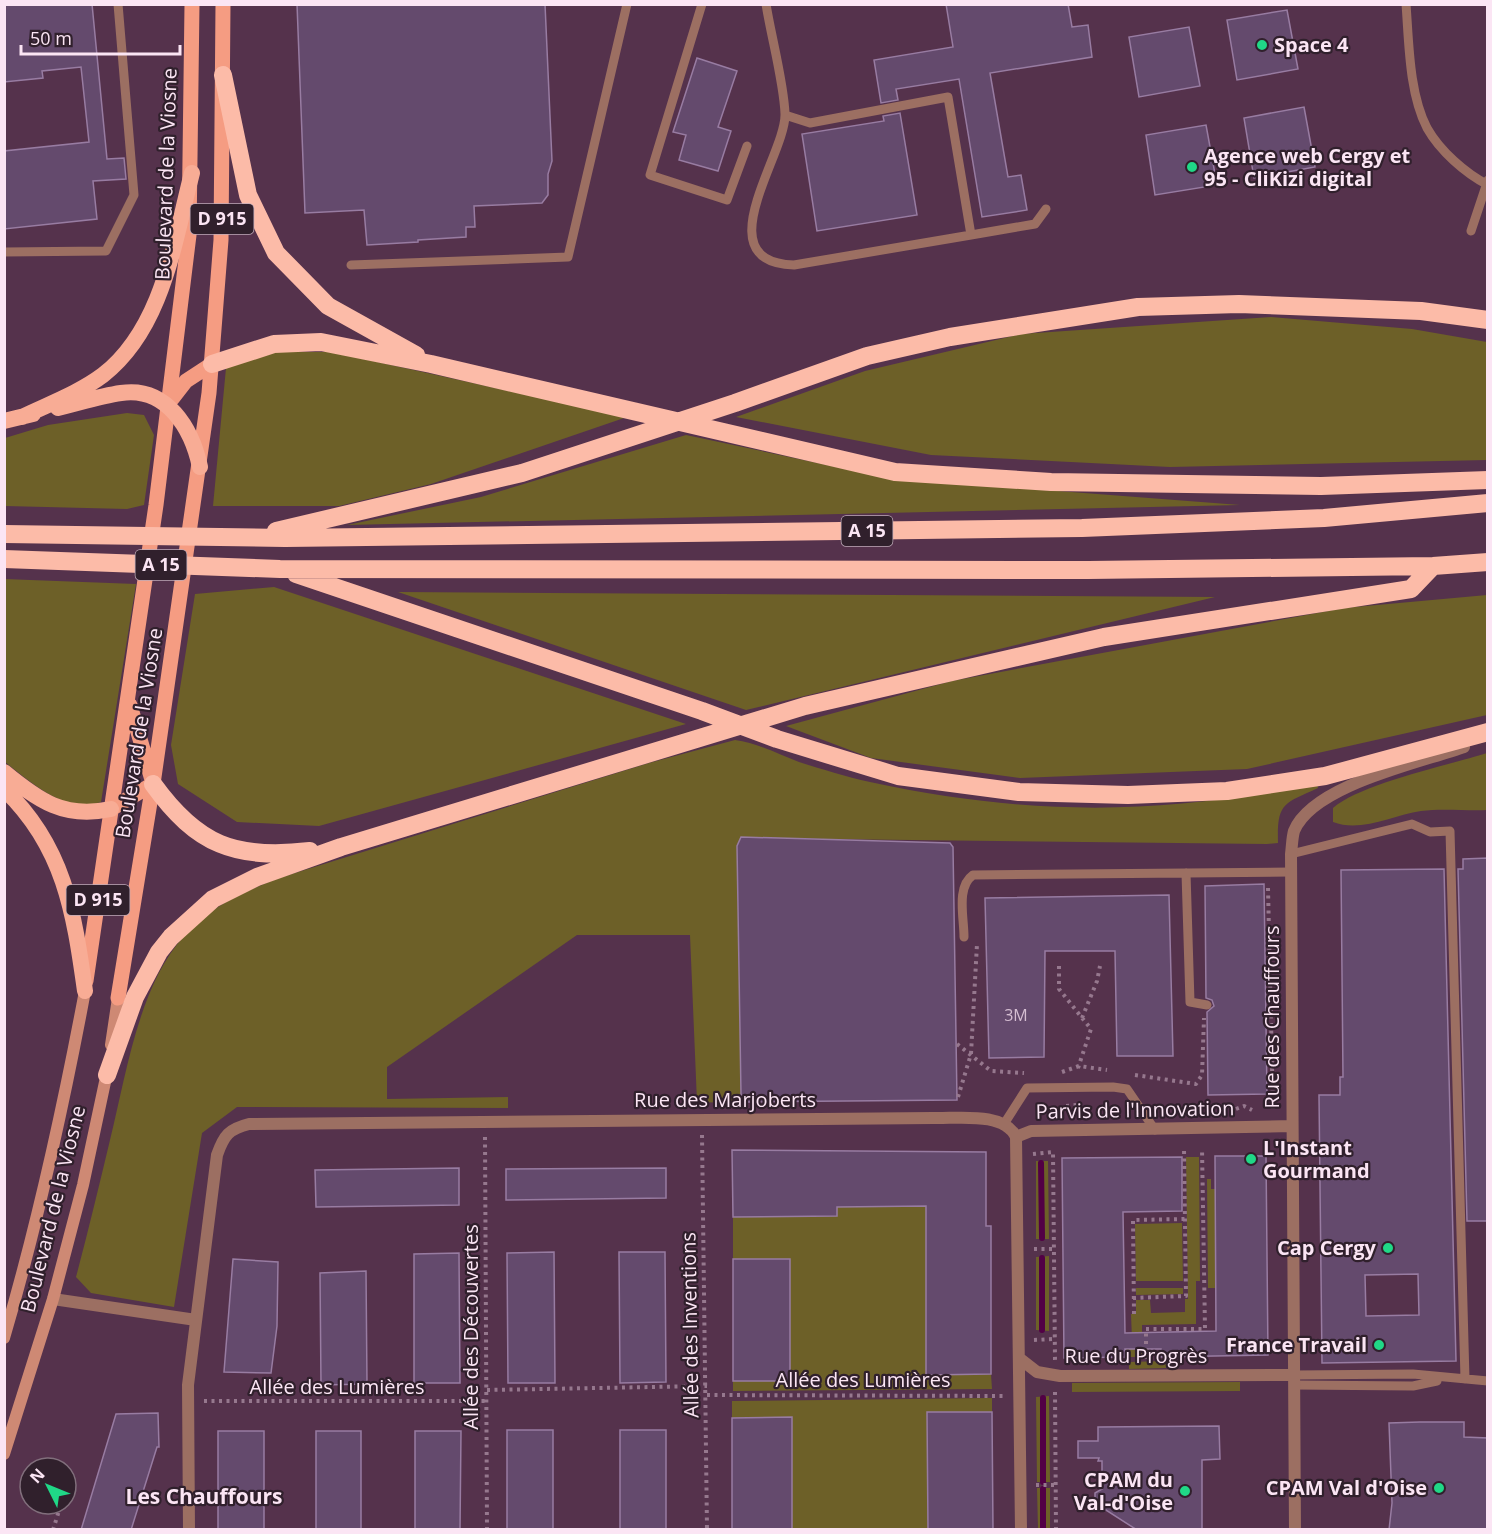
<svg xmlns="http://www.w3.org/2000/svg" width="1492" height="1534" viewBox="0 0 1492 1534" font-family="'Open Sans',sans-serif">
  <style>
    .green { fill: #6d6028 }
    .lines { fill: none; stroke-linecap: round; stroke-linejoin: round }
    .stream { stroke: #520045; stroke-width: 6 }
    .building { fill: #644a6d; stroke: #987ca2; stroke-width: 1.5; fill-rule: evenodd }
    .path { stroke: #96788e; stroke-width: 4; stroke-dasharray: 3 4.5; stroke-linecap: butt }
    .service { stroke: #9c6f62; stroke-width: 9 }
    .minor { stroke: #9c6f62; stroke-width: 12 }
    .secondary { stroke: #ce8974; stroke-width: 12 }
    .primary { stroke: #f59c82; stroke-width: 15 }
    .trunk { stroke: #f8ac95; stroke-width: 16 }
    .motorway { stroke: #fcbba8; stroke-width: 18 }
    .poi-dot { fill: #20d887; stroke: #30202c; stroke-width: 2 }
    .labels { text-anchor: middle; stroke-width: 4.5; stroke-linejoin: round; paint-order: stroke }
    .number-label { font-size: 16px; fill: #d5bed2 }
    .shield { fill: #30202c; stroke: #beaab8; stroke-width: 1.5 }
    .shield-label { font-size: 18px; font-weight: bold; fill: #fbe5f4 }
    .poi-label { font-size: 20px; font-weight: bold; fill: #fbe5f4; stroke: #30202c; text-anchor: end }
    .street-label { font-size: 20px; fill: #fbe5f4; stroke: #30202c }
    .neighbourhood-label { font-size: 21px; font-weight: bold; fill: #fbe5f4; stroke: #30202c }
  </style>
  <rect width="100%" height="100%" fill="#55324c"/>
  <path class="green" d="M1271 317 1412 329 1487 342V460L1170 467 931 455 736 417 865 371 1021 334Z
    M275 352H332L627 417 431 484 339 506H213L226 368Z
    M127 413 144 415 154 435 144 505 127 509 5 506V438L48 425Z
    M686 435 888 478 1240 505 347 525 481 497Z
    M4 579 136 584 101 802C66 815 32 783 5 762Z
    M274 587 686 724 319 826 237 822 178 784 171 745 195 594Z
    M398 592 1215 597 746 710Z
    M1487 595V715L1247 769 1020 778 871 758 786 726 952 681 1344 608Z
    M735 740C757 743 778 754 799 762 822 769 846 777 870 782 1028 816 1159 816 1317 783L1318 788C1283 804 1277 803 1278 843L1267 844 741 838 737 846 741 1094H734L733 1103 697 1102 690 935H577L387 1067V1099L508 1097V1108L237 1107 202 1133 174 1307 91 1293 76 1277C88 1232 99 1186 110 1140 126 1076 138 987 184 936 211 906 243 892 279 878L649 763Z
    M1487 753V810C1466 811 1442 808 1421 811 1393 815 1361 833 1333 822V808C1360 784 1449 765 1487 753Z
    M1186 1157H1199L1200 1281H1196V1324L1142 1325V1357H1125V1341L1132 1340 1131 1314H1136V1300H1150L1151 1313 1185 1312V1299H1188Z
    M1036 1161H1048L1049 1239H1036Z
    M1207 1179H1211V1189H1215L1216 1288H1208Z
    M837 1198C872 1208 891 1207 926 1200L927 1374H991L992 1389 733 1391V1381L790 1380V1259H733V1217L837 1216Z
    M1182 1223 1183 1281H1136L1135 1224Z
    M1049 1256V1331L1036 1330V1257Z
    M1136 1288H1183V1294L1136 1295Z
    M1166 1361V1368L1129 1369V1362Z
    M1240 1382V1391L1072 1392V1383Z
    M1049 1396 1050 1482H1037L1036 1397Z
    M992 1398V1412L927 1413 928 1529 792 1530V1418H732V1401Z
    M1037 1488H1050V1529H1038Z"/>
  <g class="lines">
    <path class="stream" d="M1041 1163 1042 1238
      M1042 1258V1330
      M1043 1398V1482
      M1043 1489V1530"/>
  </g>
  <path class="building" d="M4 4H92L107 159 124 158 126 179 93 181 97 219 4 229V151L89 142 81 67 42 71 43 78 4 82Z
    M297 4H545L552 161 548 174V195L542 203 474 206 475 227H466V237L418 240V242L367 245 364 210 305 213Z
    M946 4H1068L1072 27 1088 25 1092 57 990 73 1008 177 1021 175 1027 210 982 217 959 79 896 89 898 100 881 103 874 60 953 47Z
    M1287 10 1298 69 1237 80 1227 20Z
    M1189 27 1200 86 1139 97 1129 37Z
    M697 58 737 71 718 127 731 131 718 171 679 160 686 135 673 132Z
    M1304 107 1315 167 1254 178 1244 118Z
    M900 113 917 215 817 231 802 134 884 121 883 116Z
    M1206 125 1217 185 1155 195 1146 135Z
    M741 837 950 843 953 847 957 1100 745 1102 741 1094 737 846Z
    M1488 858V1221H1467L1458 869H1463V859Z
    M1444 869 1456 1361 1322 1363 1319 1095H1340V1077H1343L1341 870ZM1418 1274 1419 1315 1366 1316 1365 1275Z
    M1264 884 1267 1094 1208 1095 1207 1012 1214 1006 1212 1000 1206 998 1205 886Z
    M1169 895 1173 1056H1117L1115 951H1045L1044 1057 989 1058 985 898Z
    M732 1150 986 1152V1226H991V1374L926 1375V1206L837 1207V1216L733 1217Z
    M1215 1156H1266L1268 1355 1161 1357V1349H1125V1357L1064 1358 1062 1158 1182 1157V1211L1123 1212 1125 1333 1216 1331Z
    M459 1168V1205L316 1207 315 1170Z
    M666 1168V1198L506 1200V1169Z
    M554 1252 555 1383H508L507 1253Z
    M619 1252H665L666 1382 620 1383Z
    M459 1253 460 1383H414V1254Z
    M233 1259 278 1262 277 1326 271 1373 224 1372Z
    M733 1259H790V1381H733Z
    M366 1271 367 1384 321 1385 320 1273Z
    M927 1412H992L993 1530H928Z
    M158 1413 159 1447H157L131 1530H81L116 1414Z
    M792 1417V1530H732V1418Z
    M1420 1422H1464V1437L1488 1438V1530H1389L1392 1503 1389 1423Z
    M1219 1426 1220 1459 1202 1460V1530H1137L1095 1503V1493L1102 1489V1461H1098L1099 1458H1078V1441H1098V1427Z
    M507 1430H553V1530H507Z
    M620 1430H666V1530H620Z
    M218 1431H264V1530H218Z
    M316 1431H361V1530H316Z
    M415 1431H461L460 1530H415Z"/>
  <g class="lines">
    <path class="path" d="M1268 888 1273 1110
      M1059 966V989L1091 1029 1078 1068
      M1082 1018 1097 981 1100 966
      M957 1044 991 1071 1024 1073
      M1062 1072 1079 1066 1107 1070
      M1135 1075 1196 1084 1202 1075 1204 1018
      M958 1097 971 1054 977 944
      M1236 1109 1244 1106 1252 1110
      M1177 1111 1182 1108 1201 1110
      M1053 1113 1065 1106 1077 1105 1086 1113
      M702 1135 707 1530
      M485 1137 487 1530
      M1033 1154 1053 1152 1055 1360
      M1034 1249H1054
      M1133 1298 1186 1296 1184 1149
      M1134 1314 1133 1220 1185 1219
      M1034 1340 1054 1339
      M1146 1359V1329H1205L1202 1148
      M487 1390 707 1386
      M1055 1392 1056 1530
      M707 1395 1003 1396
      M204 1401H487
      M1036 1485H1056
      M53 1530 61 1504"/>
    <path class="service" d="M702 4 650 175 727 200 747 146
      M766 4C771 36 784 83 785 114 786 155 704 262 794 265L971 235 948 97 810 123 785 115
      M1406 4C1409 43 1409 93 1427 128 1440 151 1465 173 1488 185
      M1471 231 1488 180
      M971 235 1035 224 1046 209
      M4 252 106 251 134 195 118 4
      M351 265 568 257 627 4
      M1291 854 1412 824 1430 832 1450 831 1465 1379
      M1186 873 1190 1002 1207 1005
      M964 937C964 917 956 887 973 875L1291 872
      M1004 1124 1027 1088 1113 1087 1127 1089 1155 1130
      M1295 1375 1413 1374 1488 1381
      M1295 1385 1413 1386 1437 1381"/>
    <path class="minor" d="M1016 1137 1031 1131 1292 1126
      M53 1299 196 1320
      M1019 1358 1037 1372 1060 1376 1295 1375
      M189 1530 188 1385 217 1155C224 1135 229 1129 249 1124L933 1118C956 1119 1004 1111 1016 1137L1021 1530
      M1295 1530 1291 854C1292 847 1292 838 1294 831 1313 785 1419 763 1464 747"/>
    <path class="secondary" d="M111 1045 118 998
      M4 1338C38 1223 63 1108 85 991
      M4 1454 53 1299 83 1185 108 1068"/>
    <path class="primary" d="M172 399 186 381 212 364
      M130 705 152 780
      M111 809 153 784
      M86 981 156 505 189 235 192 4
      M118 998 153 784 209 393 221 240 223 4"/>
    <path class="trunk" d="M58 408C79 403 100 396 121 393 167 386 192 429 200 467
      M22 417C49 404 79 393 103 375 163 328 174 242 192 173
      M4 421 33 414
      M4 772C39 801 64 819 111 809
      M4 789C64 846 74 912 85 991"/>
    <path class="motorway" d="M223 75 248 195 276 253 328 306 416 355
      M212 364 274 344 321 342 431 364 895 472 1051 482 1321 486 1488 480
      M276 531 522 473 735 403 867 356 950 337 1138 307 1239 304 1421 311 1488 320
      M4 534 285 538 1082 528 1324 518 1488 503
      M4 559 280 569 1088 570 1433 566 1488 562
      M296 574 702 711 777 739 898 776 1019 792 1128 795 1227 791 1325 776 1488 732
      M153 784C197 845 235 860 310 851
      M107 1075 135 997 159 952 171 937 213 899 257 877 341 847 805 706 1104 637 1411 589 1433 566"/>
  </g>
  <g class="poi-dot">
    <circle cx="1262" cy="45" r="6"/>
    <circle cx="1192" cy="167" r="6"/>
    <circle cx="1251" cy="1159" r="6"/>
    <circle cx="1388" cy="1248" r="6"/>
    <circle cx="1379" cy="1345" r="6"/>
    <circle cx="1439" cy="1488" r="6"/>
    <circle cx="1185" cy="1491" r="6"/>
  </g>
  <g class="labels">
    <g class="number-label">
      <text x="1016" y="1021">3M</text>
    </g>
    <g class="shield">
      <rect x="190.5" y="204" width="63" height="30" rx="4.5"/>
      <rect x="841.5" y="516" width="51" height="30" rx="4.5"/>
      <rect x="135.5" y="550" width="51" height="30" rx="4.5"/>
      <rect x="66.5" y="885" width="63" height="30" rx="4.5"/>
    </g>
    <g class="shield-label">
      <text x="222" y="225">D 915</text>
      <text x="867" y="537">A 15</text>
      <text x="161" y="571">A 15</text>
      <text x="98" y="906">D 915</text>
    </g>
    <g class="poi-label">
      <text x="1274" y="52" text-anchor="start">Space 4</text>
      <text x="1204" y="163" text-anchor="start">Agence web Cergy et<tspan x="1204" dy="23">95 - CliKizi digital</tspan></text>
      <text x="1263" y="1155" text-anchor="start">L'Instant<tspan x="1263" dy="23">Gourmand</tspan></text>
      <text x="1376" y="1255">Cap Cergy</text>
      <text x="1367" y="1352">France Travail</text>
      <text x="1173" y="1487">CPAM du<tspan x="1173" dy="23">Val-d'Oise</tspan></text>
      <text x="1427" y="1495">CPAM Val d'Oise</text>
    </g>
    <g class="street-label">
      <text transform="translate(166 174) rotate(-88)" y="7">Boulevard de la Viosne</text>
      <text transform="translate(139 733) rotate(-81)" y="7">Boulevard de la Viosne</text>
      <text transform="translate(1272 1017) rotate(-90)" y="7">Rue des Chauffours</text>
      <text x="725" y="1107">Rue des Marjoberts</text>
      <text transform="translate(1135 1110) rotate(-1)" y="7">Parvis de l'Innovation</text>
      <text transform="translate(53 1209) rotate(-76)" y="7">Boulevard de la Viosne</text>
      <text transform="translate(690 1325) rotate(-91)" y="7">Allée des Inventions</text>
      <text transform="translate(471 1327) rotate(-90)" y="7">Allée des Découvertes</text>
      <text x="1136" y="1363">Rue du Progrès</text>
      <text x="863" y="1387">Allée des Lumières</text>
      <text x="337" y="1394">Allée des Lumières</text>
    </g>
    <g class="neighbourhood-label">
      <text x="204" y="1504">Les Chauffours</text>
    </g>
  </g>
  <rect width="1492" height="1534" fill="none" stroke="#fbe5f4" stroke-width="12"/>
  <g transform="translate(48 1486) rotate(313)"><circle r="28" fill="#30202c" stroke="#816f7c" stroke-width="1.5"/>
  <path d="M0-4.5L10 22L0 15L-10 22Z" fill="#20d887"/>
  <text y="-9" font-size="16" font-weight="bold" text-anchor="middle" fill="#fbe5f4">N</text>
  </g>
  <path d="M21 45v9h159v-9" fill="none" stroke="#fbe5f4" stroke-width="3"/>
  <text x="30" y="45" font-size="18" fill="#fbe5f4" stroke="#30202c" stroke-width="4.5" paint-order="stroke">50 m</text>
</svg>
